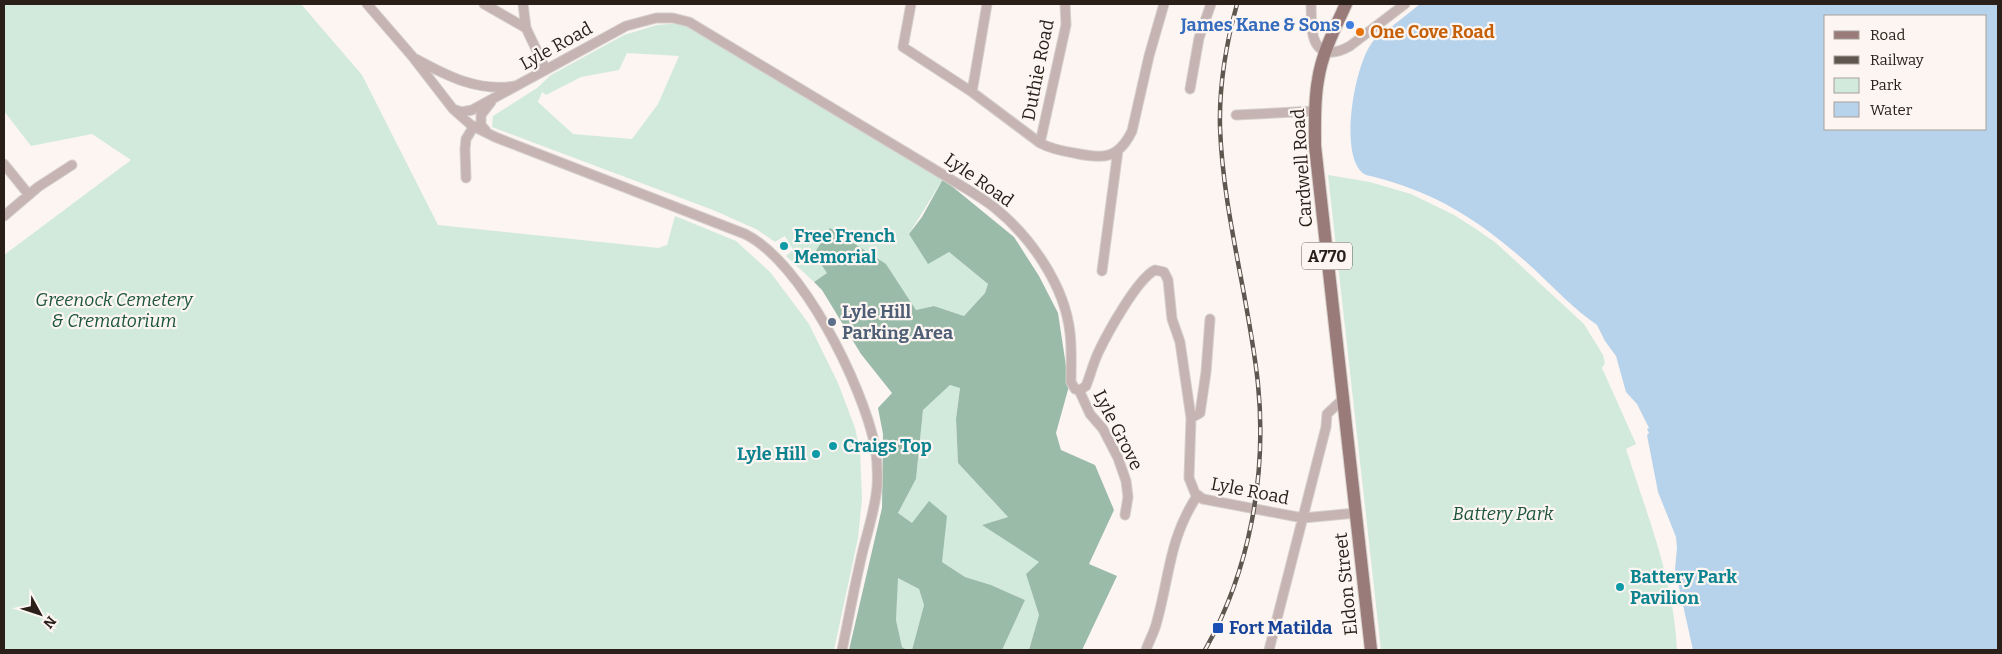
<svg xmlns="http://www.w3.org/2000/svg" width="2002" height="654" viewBox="0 0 2002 654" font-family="Bitter,serif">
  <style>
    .green { fill: #d2eadc; fill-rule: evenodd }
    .forest { fill: #99bba8 }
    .water { fill: #b7d2eb; fill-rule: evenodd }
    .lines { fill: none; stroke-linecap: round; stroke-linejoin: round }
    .street-casing { stroke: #d6cfca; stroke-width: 11 }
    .primary-casing { stroke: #d6cfca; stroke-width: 14 }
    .street { stroke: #c5b4b2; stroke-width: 9 }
    .primary { stroke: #997c79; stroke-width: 12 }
    .rail-casing { stroke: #605650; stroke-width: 4.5 }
    .rail { stroke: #fcf5f1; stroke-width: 2.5; stroke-dasharray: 8; stroke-linecap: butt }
    .shop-dot { fill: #3f7fe0; stroke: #fcf5f1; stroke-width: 2 }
    .food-dot { fill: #e8710a; stroke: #fcf5f1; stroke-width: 2 }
    .culture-dot { fill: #0f9aa8; stroke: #fcf5f1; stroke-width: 2 }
    .service-dot { fill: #5c6f8a; stroke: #fcf5f1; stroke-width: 2 }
    .transit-dot { fill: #1a4fb4; stroke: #fcf5f1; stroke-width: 2 }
    .labels { text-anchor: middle; stroke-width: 4.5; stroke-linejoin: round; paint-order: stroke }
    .shield { fill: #fcf5f1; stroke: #6a605a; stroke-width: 1 }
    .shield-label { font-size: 16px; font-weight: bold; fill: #2b2019 }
    .shop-label { font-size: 18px; font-weight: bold; fill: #366cbe; stroke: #fcf5f1; text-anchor: end }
    .food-label { font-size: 18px; font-weight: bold; fill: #c56008; stroke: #fcf5f1; text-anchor: start }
    .street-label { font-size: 18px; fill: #2b2019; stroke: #fcf5f1 }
    .culture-label { font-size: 18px; font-weight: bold; fill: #0d838f; stroke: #fcf5f1; text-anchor: start }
    .park-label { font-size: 18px; font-style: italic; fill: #1a553b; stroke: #fcf5f1 }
    .service-label { font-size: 18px; font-weight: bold; fill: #4e5e75; stroke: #fcf5f1; text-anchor: start }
    .transit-label { font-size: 18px; font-weight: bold; fill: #164399; stroke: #fcf5f1; text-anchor: start }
  </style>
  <rect width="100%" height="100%" fill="#fcf5f1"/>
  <path class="green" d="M4 4H301L362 75 438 225 658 248 667 245 675 216 736 241 771 273 809 324 838 383 855 428 860 451 862 499 858 538 834 650H4V255L131 160 92 134 31 146 4 111Z
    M680 23 704 34 943 179 909 234 949 252 988 284 985 293 964 316 934 306 916 310 886 264 827 273 814 282 786 256 793 250 785 236 775 242 756 229 713 210 492 127 493 116 537 88 551 75 624 35 657 25ZM627 53 679 56 658 104 632 139 573 134 538 102 542 92 546 95 581 77 619 70Z
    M1328 175 1370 182 1411 194 1454 215 1476 229 1496 243 1584 324 1603 355 1605 363 1602 368 1636 444 1626 449C1647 515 1674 580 1677 650H1381Z
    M950 385 960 387 956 419 958 463 1008 517 982 525 1040 562 1026 574 1039 615 1029 650H1002L1025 600 991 585 965 577 942 562 912 523 898 513 916 479 923 410Z
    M897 577 919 589 924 605 912 650H907L902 647 896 620Z"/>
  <path class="forest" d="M943 179 1014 237 1039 276 1058 313 1069 386 1056 433 1061 450 1095 465 1114 510 1089 564 1117 576 1082 650H1029L1039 615 1026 574 1039 562 982 525 1008 517 958 463 956 419 960 388 950 385 923 410 916 479 898 513 912 523 929 501 947 516 942 562 965 577 991 585 1025 600 1002 650H912L924 605 919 589 898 578 896 620 902 647 907 650H849L882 508 883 434 878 408 892 393 861 354 822 290 814 282 827 273 814 254 830 228 886 264 916 310 934 306 964 316 985 293 988 284 949 252 928 264 909 234 922 217Z"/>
  <path class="water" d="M1420 4H1998V650H1693L1675 569 1677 548 1676 537 1658 492 1647 435 1649 433 1647 429 1649 428 1637 404 1626 392 1616 356 1605 341 1597 325C1574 309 1554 288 1534 269 1482 222 1436 191 1366 175 1337 162 1354 62 1374 40 1376 38 1380 35 1383 33L1386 34 1385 32ZM1826 16H1986V129H1826Z"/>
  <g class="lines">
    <g class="street-casing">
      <path id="street" d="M367 4 412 56 453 109 471 125 495 137 745 234C802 262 862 384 875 446 877 459 878 474 877 487 875 509 868 530 863 550 855 583 849 617 842 650
        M484 4 526 28
        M523 4 526 28 546 70
        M911 4 903 47 972 92 1040 143C1051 149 1062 151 1074 153 1102 159 1118 160 1132 131L1149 56 1164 4
        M1311 4C1312 19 1308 48 1328 52 1336 53 1343 50 1350 46L1405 4
        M416 59C447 76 478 92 515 86
        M1190 89 1199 38 1211 4
        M972 92 987 4
        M453 109 462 112 472 110 626 26 656 18H673L689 22 947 177C963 187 980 196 995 208 1031 237 1065 286 1070 333 1072 349 1071 366 1071 382L1075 389 1080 390 1086 386C1090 376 1093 364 1098 353 1107 334 1137 279 1155 270L1164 272 1168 280 1172 319 1180 342 1188 397 1191 418 1189 478 1195 493 1203 499 1303 518 1356 513
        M1236 115 1315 111
        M486 131 481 125V115L491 102
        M1040 143 1066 25 1065 4
        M4 164 29 195
        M466 178 465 149 466 139 474 126
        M4 216 38 187 72 165
        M1102 271 1118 150
        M1079 390 1090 414 1103 429 1118 458 1126 481 1128 497 1125 515
        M1191 418 1200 413 1206 372 1210 319
        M1146 650C1149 641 1155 631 1157 621 1170 574 1169 539 1197 496
        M1269 650 1326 427 1327 414 1344 398"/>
    </g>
    <g class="primary-casing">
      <path id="primary" d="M1346 4C1335 28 1322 53 1318 80 1314 102 1315 124 1315 146L1371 650"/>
    </g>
    <use href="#street" class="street"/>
    <use href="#primary" class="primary"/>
    <g class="rail-casing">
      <path id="rail" d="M1205 650C1250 570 1267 475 1258 384 1249 298 1223 214 1220 127 1219 85 1226 44 1237 4"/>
    </g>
    <use href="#rail" class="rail"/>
  </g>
  <circle class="shop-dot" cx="1350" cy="25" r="5"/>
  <circle class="food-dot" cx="1360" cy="32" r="5"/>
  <g class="culture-dot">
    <circle cx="784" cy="246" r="5"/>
    <circle cx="833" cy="446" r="5"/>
    <circle cx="816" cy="454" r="5"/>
    <circle cx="1620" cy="587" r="5"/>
  </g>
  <circle class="service-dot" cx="832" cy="322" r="5"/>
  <rect class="transit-dot" x="1212" y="622" width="12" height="12" rx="2.5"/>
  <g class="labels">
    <rect class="shield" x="1302" y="242.5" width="50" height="27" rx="4"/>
    <g class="shield-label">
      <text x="1327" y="262">A770</text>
    </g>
    <g class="shop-label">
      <text x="1340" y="31">James Kane &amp; Sons</text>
    </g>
    <g class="food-label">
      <text x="1370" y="38">One Cove Road</text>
    </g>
    <g class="street-label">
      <text transform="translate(556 46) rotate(-29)" y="6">Lyle Road</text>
      <text transform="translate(1038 70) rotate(-79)" y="6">Duthie Road</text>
      <text transform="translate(1302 168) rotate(-94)" y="6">Cardwell Road</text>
      <text transform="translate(979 180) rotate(35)" y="6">Lyle Road</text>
      <text transform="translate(1118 430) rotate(63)" y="6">Lyle Grove</text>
      <text transform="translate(1250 491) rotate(11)" y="6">Lyle Road</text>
      <text transform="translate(1346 584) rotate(-96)" y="6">Eldon Street</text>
    </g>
    <g class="culture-label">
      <text x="794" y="242">Free French<tspan x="794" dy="21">Memorial</tspan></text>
      <text x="843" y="452">Craigs Top</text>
      <text x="806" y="460" text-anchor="end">Lyle Hill</text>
      <text x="1630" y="583">Battery Park<tspan x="1630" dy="21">Pavilion</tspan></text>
    </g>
    <g class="park-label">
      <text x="114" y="306">Greenock Cemetery<tspan x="114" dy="21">&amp; Crematorium</tspan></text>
      <text x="1503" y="520">Battery Park</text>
    </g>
    <g class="service-label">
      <text x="842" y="318">Lyle Hill<tspan x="842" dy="21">Parking Area</tspan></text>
    </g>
    <g class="transit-label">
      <text x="1229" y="634">Fort Matilda</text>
    </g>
  </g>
  <rect width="2002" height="654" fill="none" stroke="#2b2019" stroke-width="10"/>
  <rect x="1824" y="15" width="162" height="115" fill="#fcf5f1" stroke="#a8a09b"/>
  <rect x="1834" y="31" width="25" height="8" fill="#997c79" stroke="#a8a09b"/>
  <text x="1870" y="40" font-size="15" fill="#2b2019">Road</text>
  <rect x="1834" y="56" width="25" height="8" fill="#605650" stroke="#a8a09b"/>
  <text x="1870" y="65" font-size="15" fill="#2b2019">Railway</text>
  <rect x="1834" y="78" width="25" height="15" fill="#d2eadc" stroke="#a8a09b"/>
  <text x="1870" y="90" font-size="15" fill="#2b2019">Park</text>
  <rect x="1834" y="102" width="25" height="15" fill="#b7d2eb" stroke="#a8a09b"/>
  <text x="1870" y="115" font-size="15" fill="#2b2019">Water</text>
  <g transform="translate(40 614) rotate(130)" stroke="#fcf5f1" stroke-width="4" paint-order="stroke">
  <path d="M0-4L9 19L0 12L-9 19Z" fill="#2b2019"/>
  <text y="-8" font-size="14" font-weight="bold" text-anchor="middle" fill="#2b2019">N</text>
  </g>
</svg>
